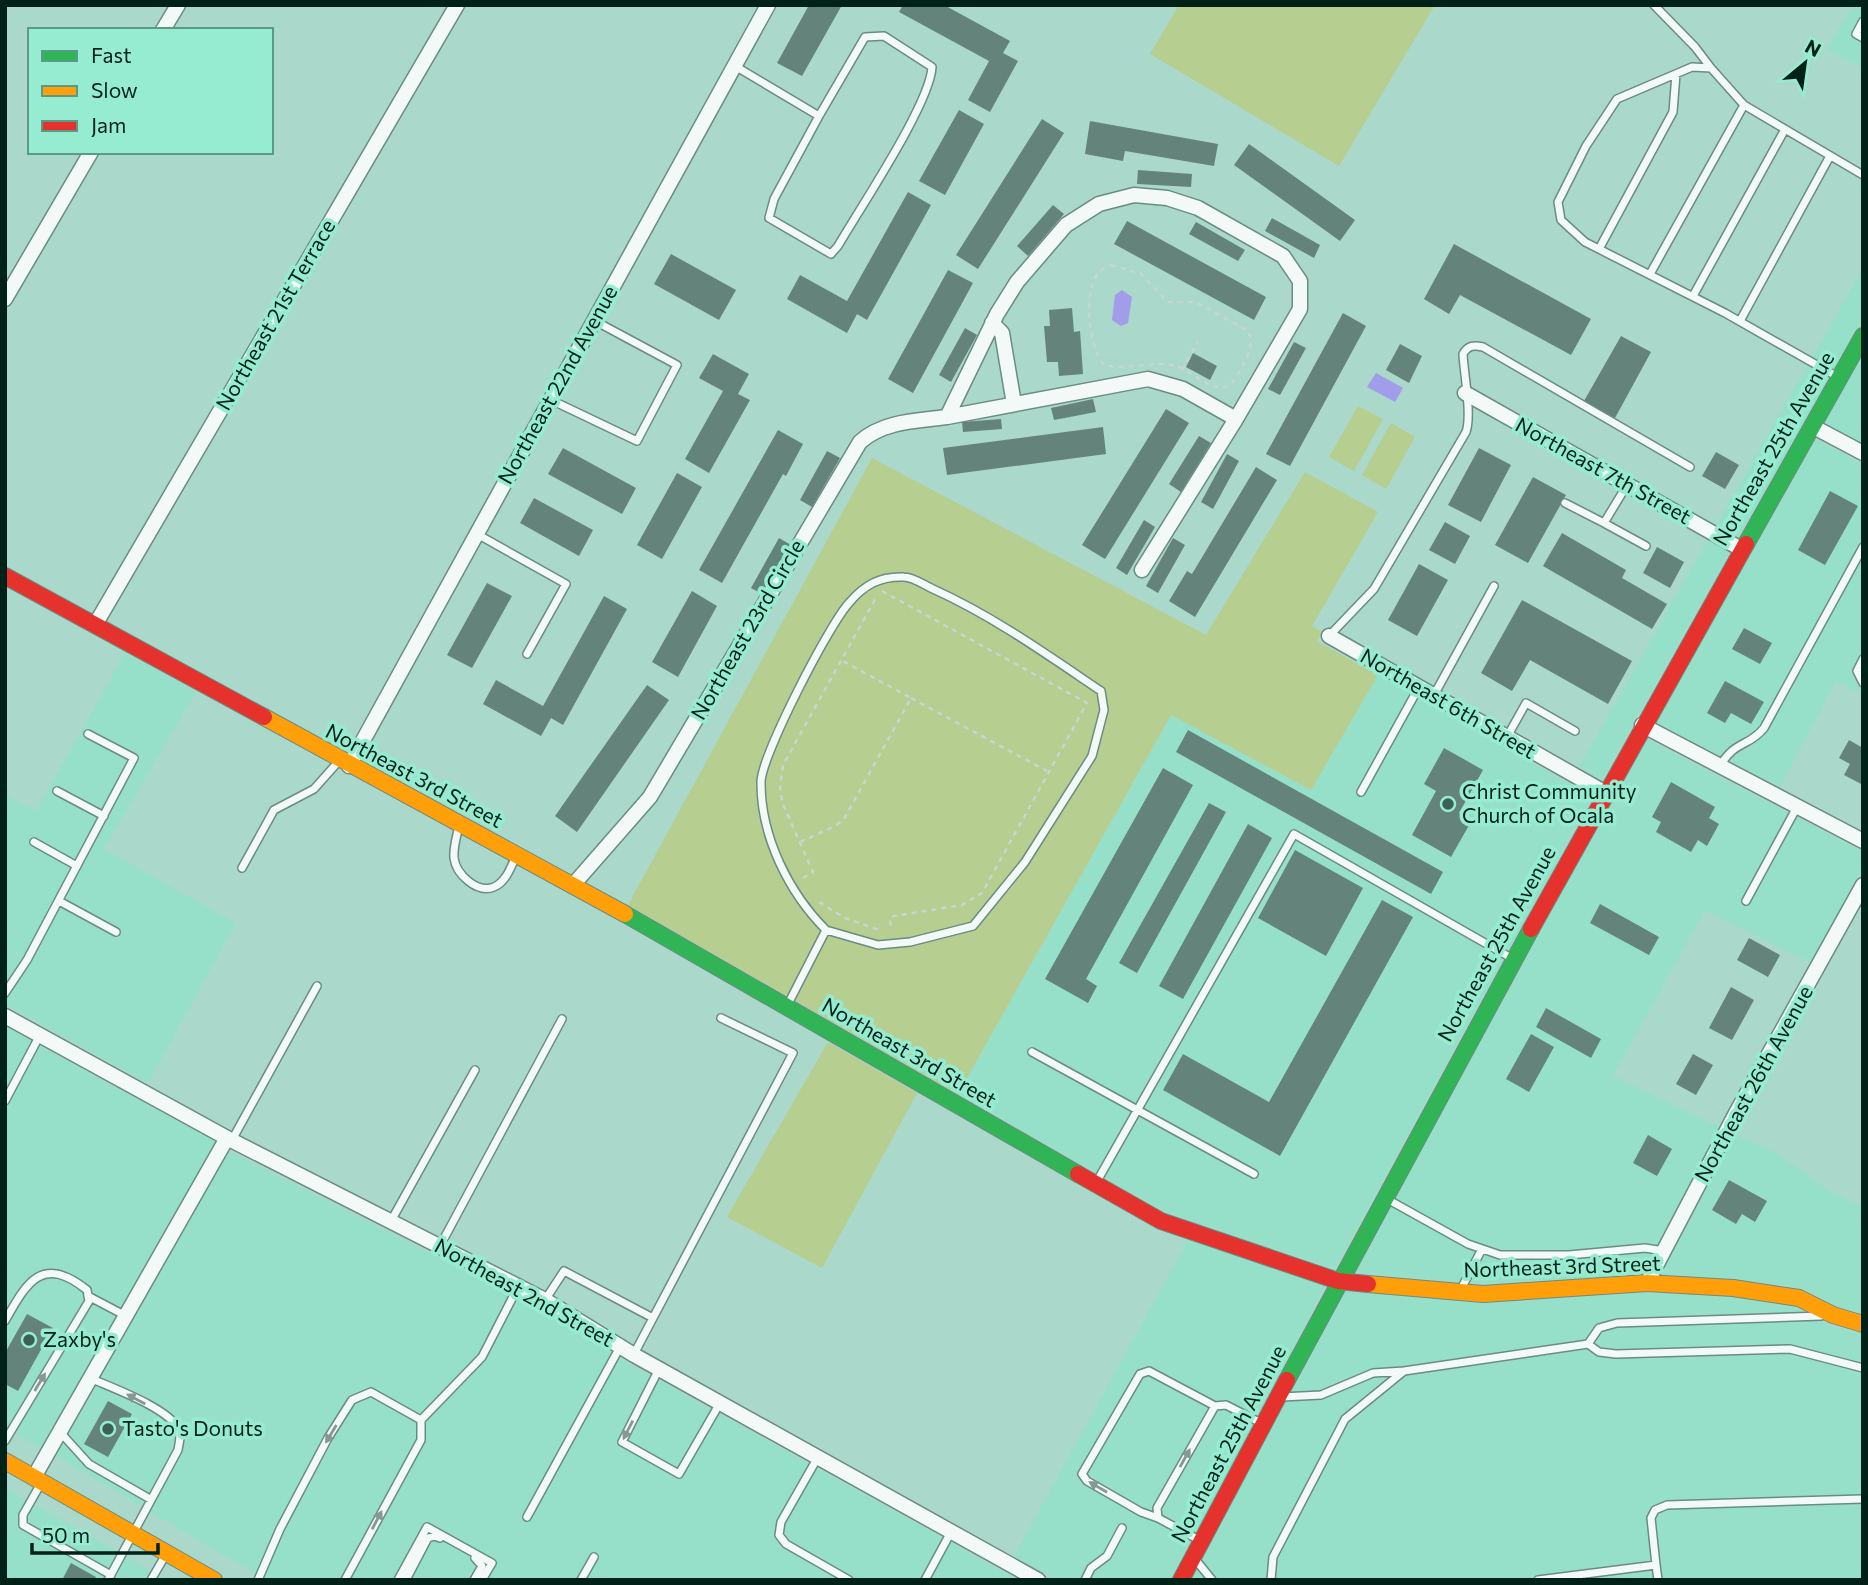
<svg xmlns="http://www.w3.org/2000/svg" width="1868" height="1585" viewBox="0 0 1868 1585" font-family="Commissioner,sans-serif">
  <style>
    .built { fill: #96e0c9 }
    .green { fill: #b6ce8f }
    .water { fill: #a29dea }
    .building { fill: #64847b }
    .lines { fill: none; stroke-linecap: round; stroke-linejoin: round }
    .lane-casing { stroke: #6a8c82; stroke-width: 10 }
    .street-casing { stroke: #6a8c82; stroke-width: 17 }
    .fast-casing { stroke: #6a8c82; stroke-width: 18 }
    .slow-casing { stroke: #6a8c82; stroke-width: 18 }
    .jam-casing { stroke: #6a8c82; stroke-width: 18 }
    .path { stroke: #c7d6d2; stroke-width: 2.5; stroke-dasharray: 5 5; stroke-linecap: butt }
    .lane { stroke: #f2f9f7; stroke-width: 7 }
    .street { stroke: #f2f9f7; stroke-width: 14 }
    .fast { stroke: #30b455; stroke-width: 16 }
    .slow { stroke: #ff9f0a; stroke-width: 16 }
    .jam { stroke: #e5322d; stroke-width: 16 }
    .oneway { fill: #859893 }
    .poi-dot { fill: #3b6156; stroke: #96ecd1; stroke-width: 2.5 }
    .labels { text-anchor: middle; stroke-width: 7; stroke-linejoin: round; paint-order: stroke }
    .street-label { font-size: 21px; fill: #002118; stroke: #96ecd1 }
    .poi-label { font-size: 21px; fill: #002118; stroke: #96ecd1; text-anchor: start }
  </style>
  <rect width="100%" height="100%" fill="#aad8ca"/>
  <path class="built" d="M1853 5H1863V68L1826 49Z
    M1863 268V319L1739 536 1717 524Z
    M1863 354V442L1824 422Z
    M1814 439 1863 464V694L1836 681 1780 787 1654 721Z
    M1707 541 1729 553 1601 780 1579 767Z
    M125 653 196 692 104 849 236 923 148 1083 5 1004V794L36 811Z
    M1378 675 1592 797 1334 1269 1166 1212 958 1094 1171 715 1311 790Z
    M1645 738 1863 852V868L1810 962 1705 910 1613 1076 1720 1127 1642 1274 1484 1284 1352 1272Z
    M5 1026 215 1142 41 1448 5 1428Z
    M1735 1134 1778 1154 1829 1191 1863 1206V1314L1836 1306 1802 1288 1734 1279 1661 1274Z
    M229 1151 540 1309 629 1364 1018 1580H266L56 1456Z
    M1188 1240 1325 1286 1172 1580H1057L1014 1556Z
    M1343 1291 1644 1292 1650 1295 1652 1293 1731 1297 1796 1307 1829 1325 1863 1335V1580H1191Z
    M5 1488 130 1559 166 1580H5Z"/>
  <path class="green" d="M1179 5H1435L1339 166 1150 54Z
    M1358 406 1383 419 1354 471 1329 457Z
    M1391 423 1415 437 1386 489 1362 475Z
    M872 458 1206 635 1305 472 1378 512 1312 626 1322 632 1317 641 1378 675 1311 790 1171 715 958 1094 628 905Z
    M828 1042 917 1093 822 1268 727 1217Z"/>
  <path class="water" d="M1122 290 1132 297 1128 323 1121 326 1112 320 1115 295Z
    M1376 373 1403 388 1395 402 1367 387Z"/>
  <path class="building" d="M809 5H842L802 76 777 63Z
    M903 5H944L1010 41 1003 53 1018 61 990 112 968 100 989 61 899 12Z
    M959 110 984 124 945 195 919 181Z
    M1042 119 1064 133 978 269 956 255Z
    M1090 121 1218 144 1214 166 1125 151 1123 161 1085 154Z
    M1249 144 1355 220 1340 241 1234 165Z
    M1138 170 1192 174 1191 187 1137 184Z
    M908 192 931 205 867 320 857 314 847 333 787 299 800 275 847 301Z
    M1053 205 1064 214 1028 256 1017 246Z
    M1272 218 1320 245 1314 258 1265 231Z
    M1127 221 1266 297 1254 320 1114 244Z
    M1196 222 1245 250 1238 261 1189 234Z
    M1454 244 1591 319 1571 355 1460 295 1449 314 1424 299Z
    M671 254 736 290 719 320 654 284Z
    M948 270 973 283 913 393 888 379Z
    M1072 308 1074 332 1080 331 1083 374 1059 376 1058 362H1047L1044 326H1050L1049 310Z
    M1343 313 1366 326 1290 466 1266 454Z
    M965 328 977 335 951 382 939 375Z
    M1621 336 1651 352 1615 418 1584 401Z
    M1294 342 1306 348 1280 395 1268 389Z
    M1400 344 1422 356 1409 383 1386 370Z
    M1193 353 1217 366 1210 380 1186 367Z
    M713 354 749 374 738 394 750 400 709 473 685 459 723 391 699 378Z
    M1093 399 1096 412 1054 420 1051 408Z
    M1166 409 1189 423 1105 559 1082 545Z
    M1001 419 1002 429 963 432 962 422Z
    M1103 427 1106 454 947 475 943 448Z
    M778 430 803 444 786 476 783 474 722 583 699 570Z
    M1199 436 1211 443 1181 492 1169 484Z
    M563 448 636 488 622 514 548 474Z
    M1479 448 1511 465 1481 522 1448 505Z
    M827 451 840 458 812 507 800 500Z
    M1716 452 1739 465 1725 489 1702 476Z
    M1227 454 1239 461 1213 509 1201 502Z
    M1256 467 1277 480 1195 617 1169 601 1187 571 1192 574Z
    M677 473 702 487 662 559 637 545Z
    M1533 477 1566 495 1528 563 1495 545Z
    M1830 491 1858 506 1825 565 1798 550Z
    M534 498 593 530 579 556 520 523Z
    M1144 520 1155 527 1127 575 1116 568Z
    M1445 522 1470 536 1455 564 1429 550Z
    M1562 533 1626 570 1622 578 1667 604 1652 629 1543 566Z
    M779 538 791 545 764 595 751 588Z
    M1173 538 1185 545 1158 593 1146 586Z
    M1657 547 1684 562 1670 588 1643 573Z
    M1419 564 1448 580 1417 636 1388 620Z
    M487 583 512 596 472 668 447 655Z
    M692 591 717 606 678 677 652 662Z
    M604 596 627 609 563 725 551 718 541 736 483 704 496 680 543 706Z
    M1522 600 1632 661 1608 704 1530 660 1512 691 1481 673Z
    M1744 628 1772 643 1760 664 1732 649Z
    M1725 681 1764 702 1751 724 1731 713 1725 723 1707 713Z
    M647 685 669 700 577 832 555 816Z
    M1188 730 1443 872 1431 894 1176 752Z
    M1849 740 1863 748V785L1844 775 1850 764 1839 758Z
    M1444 748 1483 770 1459 813 1472 820 1451 857 1412 835 1436 791 1424 784Z
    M1163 768 1193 785 1086 979 1097 986 1088 1003 1045 979Z
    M1671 782 1715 807 1709 818 1719 824 1707 846 1698 840 1691 852 1656 832 1661 822 1652 817Z
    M1209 803 1226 812 1137 973 1119 963Z
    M1248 824 1272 838 1183 999 1159 986Z
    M1295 850 1363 888 1326 956 1258 918Z
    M1382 900 1413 917 1280 1156 1163 1090 1183 1054 1269 1102Z
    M1600 904 1659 937 1649 955 1590 923Z
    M1749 938 1780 955 1768 977 1737 960Z
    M1731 987 1754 1000 1732 1040 1709 1028Z
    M1546 1008 1601 1039 1591 1058 1536 1027Z
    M1531 1034 1554 1047 1529 1092 1506 1079Z
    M1693 1054 1713 1065 1696 1095 1676 1084Z
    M1648 1135 1672 1149 1657 1176 1633 1163Z
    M1729 1180 1767 1201 1755 1222 1742 1214 1736 1224 1712 1210Z
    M27 1314 53 1328 18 1391 5 1384V1353Z
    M108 1401 132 1414 108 1457 84 1444Z
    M71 1563 96 1577 94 1580H62Z"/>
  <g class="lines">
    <g class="lane-casing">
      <path id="lane" d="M1654 5 1695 47 1711 68
        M1863 21 1856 34 1863 38
        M735 66 819 116 865 37 884 36 932 67C930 104 860 208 838 246L831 254 769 218 774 199 819 116
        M1599 249 1673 112 1676 74
        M1650 274 1744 105
        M1693 296 1784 131
        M1740 321 1830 156
        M1838 377 1725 313 1585 242 1561 220 1558 202 1586 146 1617 99 1692 67 1711 68 1744 105 1863 175
        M551 400 637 441 677 365 595 321
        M1627 485 1604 523 1646 546
        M1565 503 1604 523
        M477 534 566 584 527 654
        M1329 636 1374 589 1466 432C1472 415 1464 374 1463 354 1468 345 1474 345 1483 347L1690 467
        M1863 659 1857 671 1863 683
        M1434 695 1494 586
        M1507 737 1526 703 1575 731
        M1720 766C1735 740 1749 747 1764 728L1863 547
        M57 791 104 816
        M1361 792 1419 687
        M459 825C457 836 453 847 454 858 456 874 477 894 494 887 506 882 511 867 516 856
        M34 842 77 866
        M242 868 274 810 314 789 339 761
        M59 901 116 932
        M1746 901 1797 807
        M5 993 27 960 134 758 88 734
        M787 1006 826 930 878 945 910 942 973 926 1025 862 1092 756 1104 710 1101 691C1046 654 993 616 933 589 924 585 913 577 904 577 880 576 864 585 849 603 830 623 760 758 761 783 761 837 789 893 826 930
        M1032 1052 1254 1174
        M5 1101 40 1035
        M232 1140 317 986
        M1096 1183 1294 834 1513 959
        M1387 1199 1468 1244 1500 1255H1569L1645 1248 1664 1251
        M391 1221 475 1070
        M440 1246 562 1019
        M1461 1289 1482 1249
        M88 1296 126 1316
        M545 1300 564 1271 653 1318
        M1821 1316 1617 1323 1599 1328 1588 1344 1599 1352 1616 1354 1790 1349 1863 1368
        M5 1321C27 1282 42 1254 87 1290L89 1301 5 1441
        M634 1354 793 1053 721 1018
        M659 1369 622 1442 679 1474 720 1403
        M90 1378C112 1388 166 1407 178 1428 182 1434 179 1443 178 1450L108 1580
        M1282 1397 1321 1395 1373 1373 1404 1371
        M421 1420 482 1357 518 1287
        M60 1432 89 1464 150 1499
        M818 1457 781 1522 779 1535 786 1544 849 1580
        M40 1485 23 1515V1525L111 1575
        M527 1517 620 1347
        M1158 1518 1141 1512 1087 1481 1082 1474 1140 1374 1149 1371 1215 1406
        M1201 1541 1158 1518 1157 1508 1215 1406 1226 1405 1263 1424
        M1195 1559 1212 1580
        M1656 1565 1651 1518 1655 1510 1667 1505 1863 1499
        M151 1580 165 1556
        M258 1580 280 1529 328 1438 352 1400 371 1392 421 1420V1440L345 1580
        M398 1580 427 1527 492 1563 482 1580
        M406 1580 428 1538 435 1536 440 1538
        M474 1580 482 1566 475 1558
        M581 1580 594 1557
        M925 1580 951 1532
        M1085 1580 1091 1568 1107 1556 1122 1528
        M1271 1580 1273 1557 1345 1419 1404 1371 1588 1344
        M1538 1580 1656 1565 1658 1580"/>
    </g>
    <g class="street-casing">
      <path id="street" d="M163 30 178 5
        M1134 195 1167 198 1198 208 1283 256 1300 281V309L1236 419 1183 389 1148 379 947 417 997 314 1017 282 1066 225 1099 204Z
        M5 299 91 152
        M992 323 1002 333 1014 404
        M1465 393 1741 549
        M1812 426 1863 453
        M1142 570 1236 419
        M95 625 457 5
        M1329 636 1604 792
        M1642 725 1863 841
        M349 766 768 5
        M573 885 650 797 860 442C883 421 917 421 947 417
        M5 1016 227 1138 545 1300 634 1355 1038 1580
        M1647 1283 1735 1115 1863 885
        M34 1477 227 1138"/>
    </g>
    <g class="fast-casing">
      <path id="fast" d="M1746 544 1863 336
        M625 914 1078 1174
        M1287 1380 1531 929"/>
    </g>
    <g class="slow-casing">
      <path id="slow" d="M264 717 625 914
        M1368 1284 1483 1294 1647 1283 1733 1288 1799 1298 1833 1315 1863 1324
        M5 1461 214 1580"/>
    </g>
    <g class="jam-casing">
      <path id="jam" d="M5 576 264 717
        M1531 929 1746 544
        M1078 1174 1161 1221 1338 1281 1368 1284
        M1181 1580 1287 1380"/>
    </g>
    <path class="path" d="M1111 265 1141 274 1168 302H1196L1248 331C1257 349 1240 369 1231 385 1213 395 1193 371 1176 366 1152 360 1127 371 1104 365 1087 347 1079 270 1111 265Z
      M1182 370 1198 342
      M882 591 1087 703 982 893 962 905 894 916 890 918 891 931
      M911 698 1047 771
      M800 842 835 826 844 819 911 698 841 660
      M803 878 813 872 782 802 780 788 783 765 877 596
      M819 902 845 918 882 931"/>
    <use href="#lane" class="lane"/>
    <use href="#street" class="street"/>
    <use href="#fast" class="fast"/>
    <use href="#slow" class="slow"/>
    <use href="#jam" class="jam"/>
  </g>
  <defs><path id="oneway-solid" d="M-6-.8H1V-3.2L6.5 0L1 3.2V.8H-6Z" transform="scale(1.75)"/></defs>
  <g class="oneway">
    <use href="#oneway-solid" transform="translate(40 1382) rotate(-59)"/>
    <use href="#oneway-solid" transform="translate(136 1399) rotate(-152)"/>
    <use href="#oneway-solid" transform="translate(628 1430) rotate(117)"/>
    <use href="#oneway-solid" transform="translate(331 1434) rotate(121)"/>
    <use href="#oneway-solid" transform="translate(1185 1458) rotate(-61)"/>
    <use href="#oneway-solid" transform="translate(1098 1487) rotate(-150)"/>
    <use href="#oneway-solid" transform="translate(377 1520) rotate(-62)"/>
  </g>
  <g class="poi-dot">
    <circle cx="1448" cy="804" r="7"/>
    <circle cx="29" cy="1340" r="7"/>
    <circle cx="108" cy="1429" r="7"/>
  </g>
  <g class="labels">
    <g class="street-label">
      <text transform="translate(276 315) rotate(-60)" y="7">Northeast 21st Terrace</text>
      <text transform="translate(558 385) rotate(-61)" y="7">Northeast 22nd Avenue</text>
      <text transform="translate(1774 449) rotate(-60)" y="7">Northeast 25th Avenue</text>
      <text transform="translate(1603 471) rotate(29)" y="7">Northeast 7th Street</text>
      <text transform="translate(748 630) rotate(-60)" y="7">Northeast 23rd Circle</text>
      <text transform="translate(1448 704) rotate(30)" y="7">Northeast 6th Street</text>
      <text transform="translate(414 776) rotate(28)" y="7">Northeast 3rd Street</text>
      <text transform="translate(1497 944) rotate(-61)" y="7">Northeast 25th Avenue</text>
      <text transform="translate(909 1053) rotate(30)" y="7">Northeast 3rd Street</text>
      <text transform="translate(1754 1084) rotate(-61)" y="7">Northeast 26th Avenue</text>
      <text transform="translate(1562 1267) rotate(-2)" y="7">Northeast 3rd Street</text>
      <text transform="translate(524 1293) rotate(29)" y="7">Northeast 2nd Street</text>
      <text transform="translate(1229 1444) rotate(-62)" y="7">Northeast 25th Avenue</text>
    </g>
    <g class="poi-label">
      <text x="1462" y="799">Christ Community<tspan x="1462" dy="24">Church of Ocala</tspan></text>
      <text x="43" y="1347">Zaxby's</text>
      <text x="122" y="1436">Tasto's Donuts</text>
    </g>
  </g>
  <rect width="1868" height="1585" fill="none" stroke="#002118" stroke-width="14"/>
  <rect x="28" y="28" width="245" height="126" fill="#96ecd1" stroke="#5a9b87" stroke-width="2"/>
  <rect x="42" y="51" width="35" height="10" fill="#30b455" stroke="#5a9b87" stroke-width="2"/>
  <text x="91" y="63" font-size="21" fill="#002118">Fast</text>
  <rect x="42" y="86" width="35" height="10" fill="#ff9f0a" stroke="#5a9b87" stroke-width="2"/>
  <text x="91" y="98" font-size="21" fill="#002118">Slow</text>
  <rect x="42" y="121" width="35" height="10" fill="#e5322d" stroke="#5a9b87" stroke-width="2"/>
  <text x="91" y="133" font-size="21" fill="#002118">Jam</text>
  <g transform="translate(1805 63) rotate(29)" stroke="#96ecd1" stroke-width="5" paint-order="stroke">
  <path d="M0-5L12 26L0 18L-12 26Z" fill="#002118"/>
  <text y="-10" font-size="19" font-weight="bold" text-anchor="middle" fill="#002118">N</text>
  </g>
  <path d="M32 1543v10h126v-10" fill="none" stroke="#002118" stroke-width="3.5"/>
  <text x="42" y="1543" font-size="21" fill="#002118" stroke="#96ecd1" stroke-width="5" paint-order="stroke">50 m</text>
</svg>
